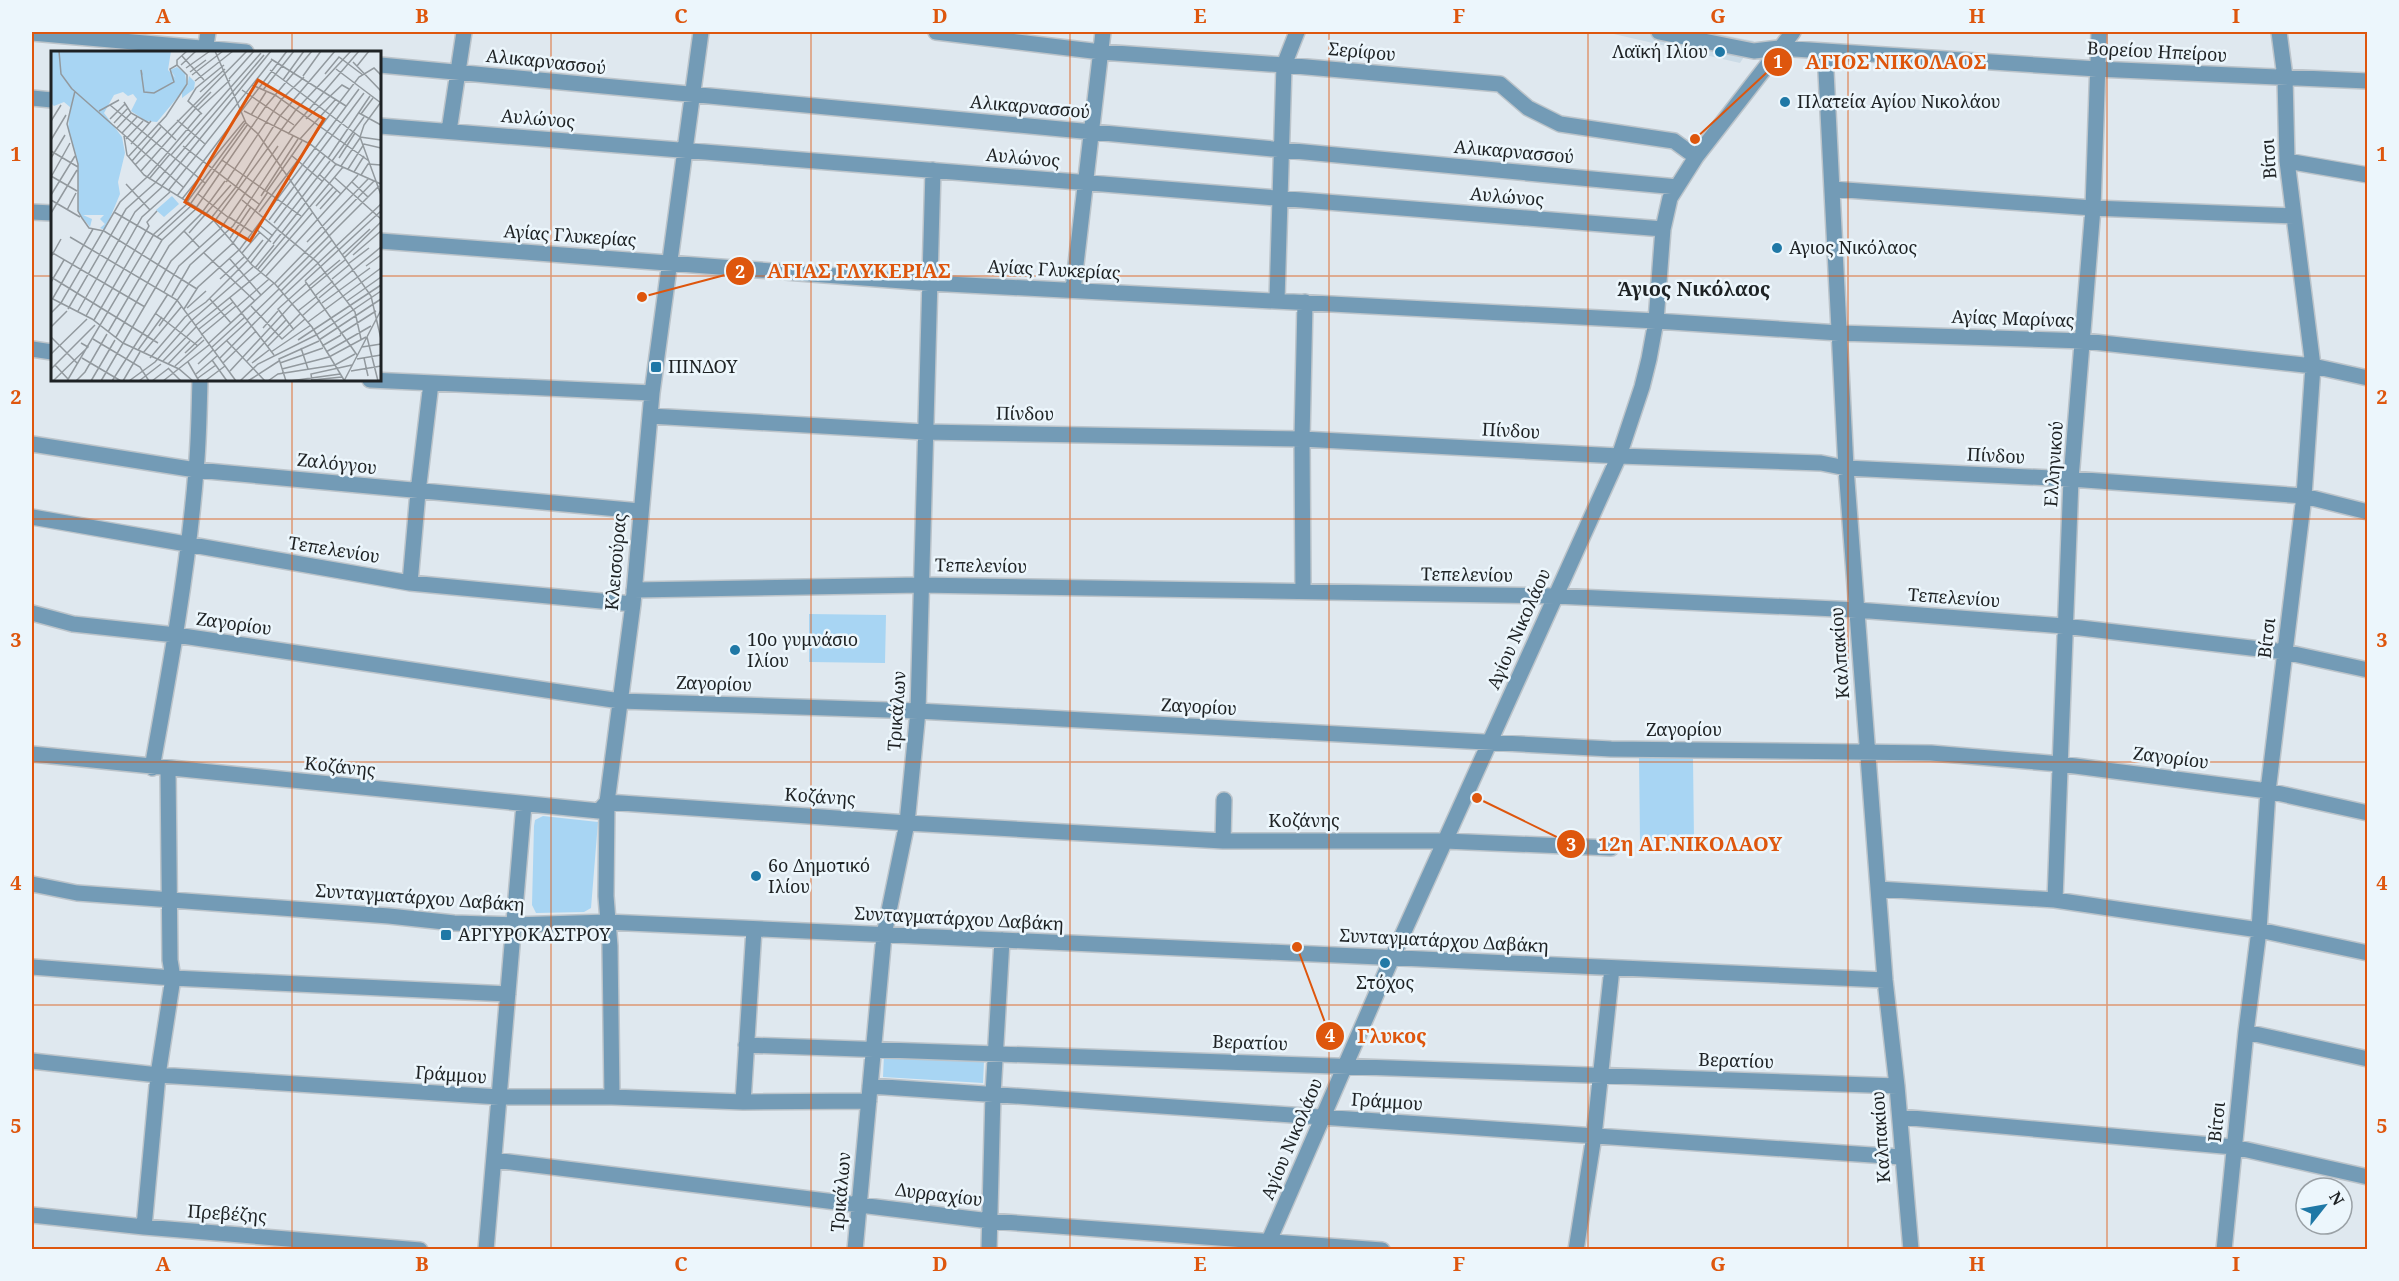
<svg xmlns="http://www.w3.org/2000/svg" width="2399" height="1281" viewBox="0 0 2399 1281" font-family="'Noto Serif',serif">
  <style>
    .built { fill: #cbdbe6 }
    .green { fill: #a8d5f3 }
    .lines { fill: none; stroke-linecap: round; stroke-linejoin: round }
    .minor-casing { stroke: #bcc4ca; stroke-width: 18 }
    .minor { stroke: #739bb6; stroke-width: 15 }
    .grid { fill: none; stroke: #de560d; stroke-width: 1.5; stroke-opacity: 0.55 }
    .poi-dot { fill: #1f78a6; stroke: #ecf6fc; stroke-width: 2 }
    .labels { text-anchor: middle; stroke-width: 5; stroke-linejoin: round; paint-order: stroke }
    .street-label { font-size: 18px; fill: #1e2224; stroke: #ecf6fc }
    .poi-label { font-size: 18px; fill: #1e2224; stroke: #ecf6fc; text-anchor: start }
    .neighbourhood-label { font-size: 20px; font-weight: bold; fill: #1e2224; stroke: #ecf6fc }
    .inset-road { fill: none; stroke: #92999e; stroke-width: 1.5 }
    .view { fill: #de560d; fill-opacity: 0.15; stroke: #de560d; stroke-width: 3 }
    .inset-edge { fill: none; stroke: #1e2224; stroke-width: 3 }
    .leader { fill: none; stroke: #de560d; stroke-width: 2 }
    .callout-dot { fill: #de560d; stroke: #ecf6fc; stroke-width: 2 }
    .mark-label { font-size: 18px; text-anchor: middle; font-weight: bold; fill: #fff }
    .callout-label { font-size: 20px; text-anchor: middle; font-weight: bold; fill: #de560d; stroke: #ecf6fc; stroke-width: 5; stroke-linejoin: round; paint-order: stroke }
    .neatline { fill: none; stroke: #de560d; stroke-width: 2 }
    .grid-label { font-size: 20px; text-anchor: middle; font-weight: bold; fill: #de560d }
  </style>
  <rect width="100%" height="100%" fill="#dfe8ef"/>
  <path class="built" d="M1605 32H1708L1754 41 1740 63Z"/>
  <path class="green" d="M809 614 886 615 885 663 809 662Z
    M1639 758H1693L1694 840 1640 841Z
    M543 816 598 822 591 908 584 912 536 913 532 905 534 826 535 820Z
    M884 1055 984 1061 983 1083 883 1077Z"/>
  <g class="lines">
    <g class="minor-casing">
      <path id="minor" d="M936 32 1101 52 1284 65 1500 84 1528 108 1560 124 1674 141 1696 157
        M1659 32 1754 51 1779 48 2097 69 2368 81
        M32 33 246 52
        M205 52 208 32
        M1825 52 1846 468 1885 980 1897 1086 1911 1250
        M380 65 1677 187
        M32 98 52 100
        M380 126 1663 229
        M449 131 464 32
        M2287 161 2368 175
        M1832 189 2093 208 2294 216
        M32 212 52 213
        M380 241 929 283 1656 321 1839 333 2084 341 2313 366 2368 378
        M1073 290 1103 32
        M1277 300 1284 65 1297 32
        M32 349 52 352
        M370 380 652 393
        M650 416 925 432 1302 439 1619 456 1821 463 1846 468 2071 479 2304 496 2368 512
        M32 444 196 470 640 511
        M32 517 410 583 633 604
        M410 583 418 492 431 383
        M634 590 921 585 1555 596 1857 610 2064 626 2285 652 2368 670
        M1303 592 1302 439 1305 302
        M32 613 73 624 176 635 620 701 918 711 1611 749 1931 753 2060 764 2268 791 2368 813
        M32 754 599 811 607 802 907 823 1223 841H1445L1611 848
        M152 768C170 669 188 570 196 471 199 440 199 410 200 380
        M1223 841 1224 800
        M32 884 77 893 389 916 454 923 514 925 607 922 1885 980
        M1878 889 2055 900 2259 930 2368 953
        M2055 900 2071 479 2093 208 2099 32
        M32 967 173 978 508 994
        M2246 1032 2368 1059
        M746 1045 1897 1086
        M32 1061 158 1075 499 1097H612L743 1102 869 1101
        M870 1086 1901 1157
        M612 1097 610 946 606 896 607 802 633 604 652 393 701 32
        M743 1102 754 929
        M1900 1117 2234 1147 2368 1177
        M494 1160 990 1221 1382 1250
        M32 1215 144 1227 420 1250
        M144 1227 158 1075 173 978 170 960 168 769
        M486 1250 524 804
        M855 1250 884 935 907 823 918 711 933 170
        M989 1250 993 1094 1002 940
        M1265 1250 1392 958 1619 456 1642 387 1649 359 1656 321 1663 229 1670 198 1696 157 1793 32
        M1576 1250 1594 1136 1612 968
        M2224 1250 2246 1032 2259 930 2268 791 2304 496 2313 366 2287 161 2285 77 2279 32"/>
    </g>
    <use href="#minor" class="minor"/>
  </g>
  <path class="grid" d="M292 32V52M551 32V1250M811 32V1250M1070 32V1250M1329 32V1250M1588 32V1250M1848 32V1250M2107 32V1250M32 276H52M380 276H2368M292 380V1250M32 519H2368M32 762H2368M32 1005H2368"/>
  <g class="poi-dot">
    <circle cx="1720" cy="52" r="6"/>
    <circle cx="1785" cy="102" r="6"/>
    <circle cx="1777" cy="248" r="6"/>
    <rect x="650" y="361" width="12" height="12" rx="3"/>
    <circle cx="735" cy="650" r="6"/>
    <circle cx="756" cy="876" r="6"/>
    <rect x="440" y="929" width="12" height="12" rx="3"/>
    <circle cx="1385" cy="963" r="6"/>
  </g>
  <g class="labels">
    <g class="street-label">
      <text transform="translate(1362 52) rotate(5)" y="6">Σερίφου</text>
      <text transform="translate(2157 52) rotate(3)" y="6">Βορείου Ηπείρου</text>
      <text transform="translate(546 62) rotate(6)" y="6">Αλικαρνασσού</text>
      <text transform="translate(1030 107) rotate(5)" y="6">Αλικαρνασσού</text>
      <text transform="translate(538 119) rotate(5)" y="6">Αυλώνος</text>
      <text transform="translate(1514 152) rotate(5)" y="6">Αλικαρνασσού</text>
      <text transform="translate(1023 158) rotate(5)" y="6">Αυλώνος</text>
      <text transform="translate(2269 159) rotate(-94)" y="6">Βίτσι</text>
      <text transform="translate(1507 197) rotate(5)" y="6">Αυλώνος</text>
      <text transform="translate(570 236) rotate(4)" y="6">Αγίας Γλυκερίας</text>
      <text transform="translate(1054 270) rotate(3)" y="6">Αγίας Γλυκερίας</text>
      <text transform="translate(2013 319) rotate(2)" y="6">Αγίας Μαρίνας</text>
      <text transform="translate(1025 414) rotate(1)" y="6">Πίνδου</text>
      <text transform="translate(1511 431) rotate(3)" y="6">Πίνδου</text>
      <text transform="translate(1996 456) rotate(3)" y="6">Πίνδου</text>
      <text transform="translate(337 464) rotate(6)" y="6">Ζαλόγγου</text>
      <text transform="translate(2054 464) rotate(-86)" y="6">Ελληνικού</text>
      <text transform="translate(334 550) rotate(9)" y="6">Τεπελενίου</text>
      <text transform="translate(616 562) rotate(-85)" y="6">Κλεισούρας</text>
      <text transform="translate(981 566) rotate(1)" y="6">Τεπελενίου</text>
      <text transform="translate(1467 575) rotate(1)" y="6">Τεπελενίου</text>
      <text transform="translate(1954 598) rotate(4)" y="6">Τεπελενίου</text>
      <text transform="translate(234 624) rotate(8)" y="6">Ζαγορίου</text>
      <text transform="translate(1519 629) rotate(-66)" y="6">Αγίου Νικολάου</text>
      <text transform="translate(2267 638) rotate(-83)" y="6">Βίτσι</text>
      <text transform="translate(1840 653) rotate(-94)" y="6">Καλπακίου</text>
      <text transform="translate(714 684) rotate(2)" y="6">Ζαγορίου</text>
      <text transform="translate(1199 707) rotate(3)" y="6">Ζαγορίου</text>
      <text transform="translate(897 711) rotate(-86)" y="6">Τρικάλων</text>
      <text x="1684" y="736">Ζαγορίου</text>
      <text transform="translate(2171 758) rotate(7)" y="6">Ζαγορίου</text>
      <text transform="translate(340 767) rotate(6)" y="6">Κοζάνης</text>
      <text transform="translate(820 797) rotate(4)" y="6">Κοζάνης</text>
      <text x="1304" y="827">Κοζάνης</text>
      <text transform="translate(420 898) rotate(4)" y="6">Συνταγματάρχου Δαβάκη</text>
      <text transform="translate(959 919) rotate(3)" y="6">Συνταγματάρχου Δαβάκη</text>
      <text transform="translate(1444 941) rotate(3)" y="6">Συνταγματάρχου Δαβάκη</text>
      <text transform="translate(1250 1043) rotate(2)" y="6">Βερατίου</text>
      <text transform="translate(1736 1061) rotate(2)" y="6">Βερατίου</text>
      <text transform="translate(451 1075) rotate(4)" y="6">Γράμμου</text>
      <text transform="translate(1387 1102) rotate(4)" y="6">Γράμμου</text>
      <text transform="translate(2217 1122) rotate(-84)" y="6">Βίτσι</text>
      <text transform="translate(1881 1137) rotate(-94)" y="6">Καλπακίου</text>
      <text transform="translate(1292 1139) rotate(-67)" y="6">Αγίου Νικολάου</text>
      <text transform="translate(841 1192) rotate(-85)" y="6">Τρικάλων</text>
      <text transform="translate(939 1195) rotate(7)" y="6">Δυρραχίου</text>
      <text transform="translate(227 1214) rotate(4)" y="6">Πρεβέζης</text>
    </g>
    <g class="poi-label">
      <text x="1708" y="58" text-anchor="end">Λαϊκή Ιλίου</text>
      <text x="1797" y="108">Πλατεία Αγίου Νικολάου</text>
      <text x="1789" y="254">Αγιος Νικόλαος</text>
      <text x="668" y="373">ΠΙΝΔΟΥ</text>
      <text x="747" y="646">10ο γυμνάσιο<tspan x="747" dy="21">Ιλίου</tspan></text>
      <text x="768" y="872">6ο Δημοτικό<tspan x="768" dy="21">Ιλίου</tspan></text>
      <text x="458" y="941">ΑΡΓΥΡΟΚΑΣΤΡΟΥ</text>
      <text x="1385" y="989" text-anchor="middle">Στόχος</text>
    </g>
    <g class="neighbourhood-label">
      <text x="1694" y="296">Άγιος Νικόλαος</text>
    </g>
  </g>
  <g transform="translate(51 51)">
    <rect width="330" height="330" fill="#dfe8ef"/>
    <path d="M0 0H120L117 19 125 27 119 19 126 16 134 22 136 36 138 25 144 31 143 38 131 47V41L106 71 95 70 80 60 86 48 82 43 77 45 72 41 63 44 53 62 71 86 74 102 67 131 69 143 54 179 49 177 54 173 49 168 53 164H32L41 168 39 176 27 161V113L17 79 19 56 13 51 3 55 0 52ZM121 145 128 153 113 166 105 159Z" fill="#a8d5f3"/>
    <path class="inset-road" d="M8 0 10 23 21 38M164 0 195 72 207 83 320 245 330 288M131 5 153 29M220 8 295 55M302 11 330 40M126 14V9L136 0M130 14 145 0M306 15 318 0M135 17 159 0M285 18 330 52M219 19 309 86M139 21 155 9M274 23 288 6 312 24M91 24 90 19 93 41 103 42 123 31 119 18 126 14M141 24 172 0M252 25 270 0M178 28 203 0M232 29 253 0M144 30 182 0M201 34 224 44 318 110M20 37 132 136M191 39 243 74M212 39 243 0M24 40 16 73 27 113V160L31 167 38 177 53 180 146 238M149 41 174 18M73 51 80 62 98 72M330 51 313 74 309 86 330 144M59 54 154 132M144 57 160 41M147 59 179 29M48 60 68 49M193 60 259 93 285 113 330 133M308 62 330 74M151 63 137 50 145 37 173 14M310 63 322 47M200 64 215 41M59 68 74 53M255 68 291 34 298 38M126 69 154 93M0 70 10 54M63 72 77 57M107 72 125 89M66 77 80 62M71 82 86 66M237 83 308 0M73 85 76 104 93 124 158 164 201 214 224 233 261 276 293 329M309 86 330 89M75 88 92 70M249 88 285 48M0 89 15 64M257 92 308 26 323 17 330 24M80 93 100 70M132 95 208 153M0 100 27 116M120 104 210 2M240 104 271 130M77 106 115 65 136 33V24L126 14M0 107 14 84M277 107 319 45M288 107 304 82M171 109 250 165M81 110 110 76M281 110 313 66M84 114 196 0M290 115 309 87M297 118 313 93 330 97M90 120 145 57M152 120 194 69M303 121 313 105M268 123 290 143M310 124 317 113 330 114M0 125 26 140M0 126 19 92M283 126 330 168M98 128 119 103M175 131 230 49 253 26M301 131 317 146M104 132 213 4M75 133 99 159M110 136 220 0M184 137 229 65 284 0M117 140 221 9M216 140 251 90M147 143 178 167M0 144 24 105M126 145 236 0M210 145 247 88M131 148 148 127M0 149 29 166M191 149 266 211 304 261 310 288M136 151 195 71M140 152 197 73M265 155 282 136M145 157 215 55 261 0M269 158 286 139M16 159 25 142M63 161 111 189M208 161 259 93M0 162 26 119M161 166 184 137M178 166 201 181M218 169 313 42M163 171 244 60 300 0M223 172 274 105M207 173 222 185M205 178 220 191M133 180 149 197M138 182 180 134M19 186 126 249 185 330M106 186 141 154M179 187 200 156M256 191 318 127M222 193 285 113M0 201 94 256M153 202 204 250M191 202 209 181M291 204 319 178M302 204 330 180M0 206 10 188M178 207 210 244M293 207 330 171M196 209 212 189M199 213 279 110M297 213 318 197M315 215 330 204M204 217 223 194M207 218 292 116M215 225 307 124M0 226 107 292M169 228 194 205M281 228 298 214M254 230 330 160M254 230 306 304M0 231 13 209M224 232 323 130M258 235 289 209M227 236 328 135M230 240 281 189M113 241 128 215 170 177 227 95M233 244 330 153M265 244 282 230M121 245 139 214 182 175 242 85M0 247 41 268 72 292 128 318 142 330M2 247 42 178M158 247 180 272M179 247 223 304M268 247 330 196M296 250 330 226M271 252 319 217M200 255 231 288 254 268M186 256 218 228M136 257 155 240M17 258 75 158 104 132M133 258 147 236 189 198 308 38M27 260 84 161 111 136M247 260 266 245M0 262 10 252 69 151 96 126 150 62M104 262 147 295M35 265 91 166 119 141M251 265 269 249M43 269 98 175 96 171 106 160M196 269 228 238M257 271 330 217M145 274 209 222 262 161M108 275 139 231 182 192 217 141M0 276 16 260M212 277 227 260M148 278 182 251M243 279 227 258 256 232M57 281 111 189 146 157M289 283 325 260M150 284 185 255M0 286 27 313M65 286 118 195 150 163 174 130M316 286 327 330M42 288 89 316 98 330M247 289 330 234M268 289 330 248M176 290 214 330M158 292 223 232M271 295 290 284M216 296 249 263M311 296 330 293M160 297 194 266M250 297 257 318M87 299 111 266M163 301 197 270M220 301 260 274M275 301 320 275M92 302 131 255M134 302 151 286M0 303 36 268M31 307 70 330M99 307 134 266 155 251 197 209M169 307 232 243M313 307 317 325M306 308 330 304M161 309 176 330M196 310 235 269M111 311 145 276M137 311 148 330M172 312 205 280M201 312 218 299M229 312 272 297M117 313 139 290M147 313 162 299M4 314 17 328M124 315 153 289M117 317 130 330M0 318 44 274M231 318 278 306 315 286M179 320 241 253 294 209M300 320 330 315M145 323 166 305M147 327 165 314M261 329 291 326M2 330 37 296 30 292M16 330 103 183 137 152M25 330 34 321 56 283M40 330 64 289M50 330 120 210 162 170M61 330 117 243M72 330 89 301M78 330 104 311 139 271 202 216M88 330 110 313M101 330 118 317M112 330 158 294M154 330 174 315M189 330 207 313 265 284 330 240M197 330 228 310M217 330 227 323 284 314 304 303M235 330 228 308 268 290M239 330 289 323M261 330 260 323 301 314M293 330 330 259"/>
    <path class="view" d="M207 29 273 68 199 190 134 151Z"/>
    <rect width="330" height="330" class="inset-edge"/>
  </g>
  <path class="leader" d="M1695 139L1778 62M642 297L740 271M1477 798L1571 844M1297 947L1330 1036"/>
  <g class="callout-dot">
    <circle cx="1695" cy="139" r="6"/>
    <circle cx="642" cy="297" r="6"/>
    <circle cx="1477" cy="798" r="6"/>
    <circle cx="1297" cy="947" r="6"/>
    <circle cx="1778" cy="62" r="15"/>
    <circle cx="740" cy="271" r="15"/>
    <circle cx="1571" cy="844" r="15"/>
    <circle cx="1330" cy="1036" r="15"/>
  </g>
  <g class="mark-label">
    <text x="1778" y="68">1</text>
    <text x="740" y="278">2</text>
    <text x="1571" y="851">3</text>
    <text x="1330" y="1042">4</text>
  </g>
  <g class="callout-label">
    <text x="1896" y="69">ΑΓΙΟΣ ΝΙΚΟΛΑΟΣ</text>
    <text x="859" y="278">ΑΓΙΑΣ ΓΛΥΚΕΡΙΑΣ</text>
    <text x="1690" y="851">12η ΑΓ.ΝΙΚΟΛΑΟΥ</text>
    <text x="1392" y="1043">Γλυκος</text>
  </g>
  <rect width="2399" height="1281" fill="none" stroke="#ecf6fc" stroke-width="66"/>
  <g transform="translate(2324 1206) rotate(59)"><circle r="28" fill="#ecf6fc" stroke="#9aa1a6" stroke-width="1.5"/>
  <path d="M0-4.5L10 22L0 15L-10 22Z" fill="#1f78a6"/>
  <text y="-9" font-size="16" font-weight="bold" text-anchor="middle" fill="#1e2224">N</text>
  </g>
  <rect x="33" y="33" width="2333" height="1215" class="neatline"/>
  <g class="grid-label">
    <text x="163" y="23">A</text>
    <text x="422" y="23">B</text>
    <text x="681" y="23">C</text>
    <text x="940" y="23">D</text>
    <text x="1200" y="23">E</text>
    <text x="1459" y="23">F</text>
    <text x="1718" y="23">G</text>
    <text x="1977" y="23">H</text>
    <text x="2236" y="23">I</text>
    <text x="16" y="161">1</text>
    <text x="2382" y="161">1</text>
    <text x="16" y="404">2</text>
    <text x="2382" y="404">2</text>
    <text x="16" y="647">3</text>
    <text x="2382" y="647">3</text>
    <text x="16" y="890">4</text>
    <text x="2382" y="890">4</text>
    <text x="16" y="1133">5</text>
    <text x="2382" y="1133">5</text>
    <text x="163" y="1271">A</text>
    <text x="422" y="1271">B</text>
    <text x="681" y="1271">C</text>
    <text x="940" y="1271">D</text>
    <text x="1200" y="1271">E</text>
    <text x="1459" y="1271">F</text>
    <text x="1718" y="1271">G</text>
    <text x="1977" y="1271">H</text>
    <text x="2236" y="1271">I</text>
  </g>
</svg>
